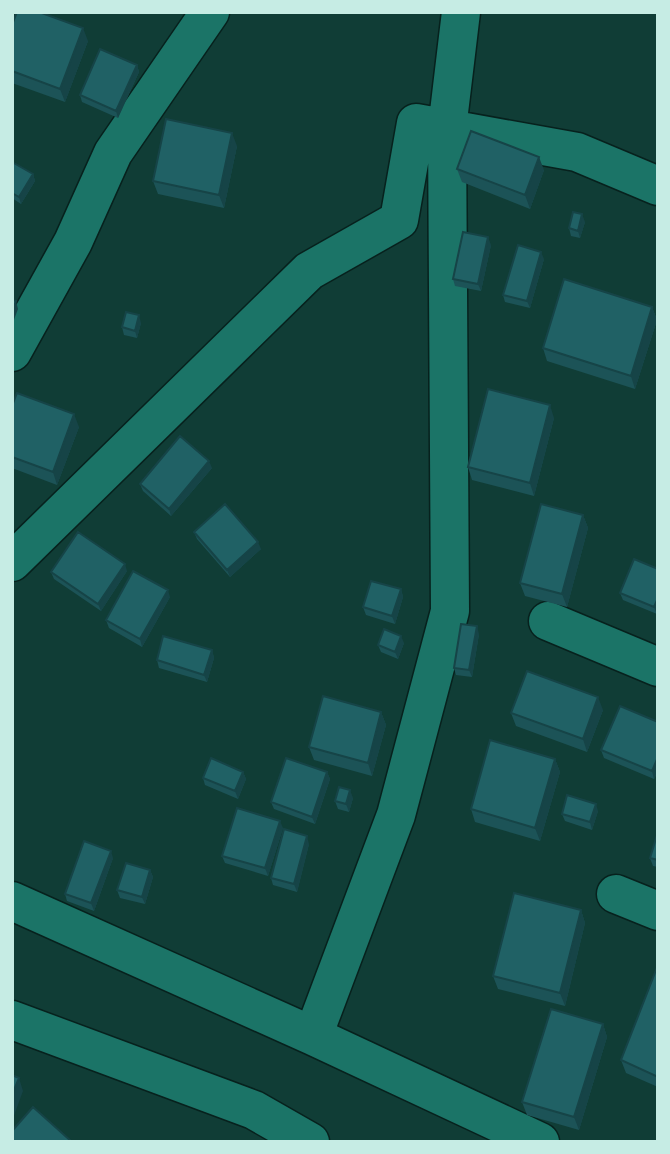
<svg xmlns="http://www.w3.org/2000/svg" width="670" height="1154" viewBox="0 0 670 1154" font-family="'Public Sans',sans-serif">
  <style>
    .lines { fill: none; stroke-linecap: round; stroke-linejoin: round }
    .minor-casing { stroke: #07211d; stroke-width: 41 }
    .minor { stroke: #1b7467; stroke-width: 38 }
    .wall { fill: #1c5357 }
    .shaded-wall { fill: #164447 }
    .building { fill: #206165; stroke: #164447; stroke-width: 2 }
  </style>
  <rect width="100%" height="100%" fill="#103d36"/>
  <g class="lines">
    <g class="minor-casing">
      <path id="minor" d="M12 352 73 242 113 153 210 12
        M12 562 309 271 399 220 416 123 577 152 658 186
        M548 621 658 667
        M616 894 658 911
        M12 901 313 1036 540 1142
        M12 1020 254 1110 310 1142
        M313 1036 396 815 450 611 447 129 461 12"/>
    </g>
    <use href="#minor" class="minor"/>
  </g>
  <path class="wall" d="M12 25 88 41 65 102 12 83Z
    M137 65 139 72 118 118 82 102 80 95Z
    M237 146 224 208 158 194 153 181Z
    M12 162 33 174 35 181 21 204 12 198Z
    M457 169 544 170 530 209 462 182Z
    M585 222 580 238 571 236 569 228Z
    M491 245 481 291 455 286 453 279Z
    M544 259 530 308 505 302 503 295Z
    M652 307 657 320 635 389 547 361 543 348Z
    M141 323 137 338 124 335 122 327Z
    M12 406 79 427 57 485 12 468Z
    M554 418 534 496 472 480 468 467Z
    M212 468 171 516 143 491 140 484Z
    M583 515 588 528 567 607 525 596 520 583Z
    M194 532 261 549 230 577 197 539Z
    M658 569 657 614 623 600 620 593Z
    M127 571 101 611 54 579 51 572Z
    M401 589 403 597 395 624 366 615 363 607Z
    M170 597 142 647 109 628 106 620Z
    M479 634 472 677 456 675 454 668Z
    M404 643 398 659 381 652 378 645Z
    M212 650 214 658 207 682 159 668 157 660Z
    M603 710 587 752 516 726 511 713Z
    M381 712 386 725 372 776 314 760 309 747Z
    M658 722V771L654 779 604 758 601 750Z
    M555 759 560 772 540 841 475 822 471 809Z
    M243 772 246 779 238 799 205 785 203 778Z
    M327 772 330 779 315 824 274 809 271 802Z
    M353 798 349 812 338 809 335 801Z
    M598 811 592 830 565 821 562 814Z
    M283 828 268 876 225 863 222 856Z
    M658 832V867L653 866 650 858Z
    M309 844 297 892 273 885 271 878Z
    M113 858 94 911 67 901 65 894Z
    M150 870 153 877 145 904 120 898 117 890Z
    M581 910 585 923 565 1006 498 989 493 976Z
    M658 965V1087L626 1073 621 1060Z
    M603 1024 607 1037 579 1130 527 1115 522 1102Z"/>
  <path class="shaded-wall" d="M83 28 88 41 65 102 60 89Z
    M137 65 139 72 118 118 116 111Z
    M232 133 237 146 224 208 219 195Z
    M539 157 544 170 530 209 525 195Z
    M33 174 35 181 21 204 19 197Z
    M582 214 585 222 580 238 578 231Z
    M488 237 491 245 481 291 478 284Z
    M541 252 544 259 530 308 527 301Z
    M16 301 18 309 12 325V311Z
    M652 307 657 320 635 389 631 376Z
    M139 315 141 323 137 338 135 331Z
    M550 405 554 418 534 496 530 483Z
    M74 414 79 427 57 485 53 472Z
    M209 461 212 468 171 516 169 509Z
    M583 515 588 528 567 607 562 594Z
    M258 542 261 549 230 577 227 570Z
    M125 564 127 571 101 611 98 604Z
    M401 589 403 597 395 624 392 616Z
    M168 590 170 597 142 647 140 639Z
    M658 598V612L657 614 654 607Z
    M477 626 479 634 472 677 469 670Z
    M401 636 404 643 398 659 395 652Z
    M212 650 214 658 207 682 204 675Z
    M598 697 603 710 587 752 583 739Z
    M381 712 386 725 372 776 368 763Z
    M658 757V771L654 779 652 771Z
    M555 759 560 772 540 841 535 828Z
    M243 772 246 779 238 799 235 791Z
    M327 772 330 779 315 824 312 817Z
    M350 790 353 798 349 812 346 804Z
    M596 804 598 811 592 830 590 822Z
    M280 821 283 828 268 876 265 868Z
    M307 836 309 844 297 892 294 884Z
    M111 851 113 858 94 911 91 903Z
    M150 870 153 877 145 904 142 897Z
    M581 910 585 923 565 1006 560 993Z
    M603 1024 607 1037 579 1130 574 1117Z
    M19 1078 23 1091 12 1121V1095Z"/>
  <path class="building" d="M17 12H39L83 28 60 89 12 71V25Z
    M100 49 137 65 116 111 80 95Z
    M166 119 232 133 219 195 153 181Z
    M471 131 539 157 525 195 457 169Z
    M12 162 33 174 19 197 12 193Z
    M573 212 582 214 578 231 569 228Z
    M463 232 488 237 478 284 453 279Z
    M518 245 541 252 527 301 503 295Z
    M564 279 652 307 631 376 543 348Z
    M12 300 16 301 12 311Z
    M126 312 139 315 135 331 122 327Z
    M488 389 550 405 530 483 468 467Z
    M17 393 74 414 53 472 12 457V406Z
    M180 436 209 461 169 509 140 484Z
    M225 504 258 542 227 570 194 532Z
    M541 504 583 515 562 594 520 583Z
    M78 532 125 564 98 604 51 572Z
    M634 559 658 569V598L654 607 620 593Z
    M133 571 168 590 140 639 106 620Z
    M371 581 401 589 392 616 363 607Z
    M461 624 477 626 469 670 454 668Z
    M384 629 401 636 395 652 378 645Z
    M163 636 212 650 204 675 157 660Z
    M527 671 598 697 583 739 511 713Z
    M323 696 381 712 368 763 309 747Z
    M620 706 658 722V757L652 771 601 750Z
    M490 740 555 759 535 828 471 809Z
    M211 758 243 772 235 791 203 778Z
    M286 758 327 772 312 817 271 802Z
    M339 787 350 790 346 804 335 801Z
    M567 795 596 804 590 822 562 814Z
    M237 808 280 821 265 868 222 856Z
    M284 829 307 836 294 884 271 878Z
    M658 832V860L650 858Z
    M84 841 111 851 91 903 65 894Z
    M126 863 150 870 142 897 117 890Z
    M514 893 581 910 560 993 493 976Z
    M658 965V1077L621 1060Z
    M551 1009 603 1024 574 1117 522 1102Z
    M12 1075 19 1078 12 1095Z
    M33 1107 72 1142H12V1131Z"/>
  <rect width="670" height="1154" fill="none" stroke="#c6ece4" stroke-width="28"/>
</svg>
